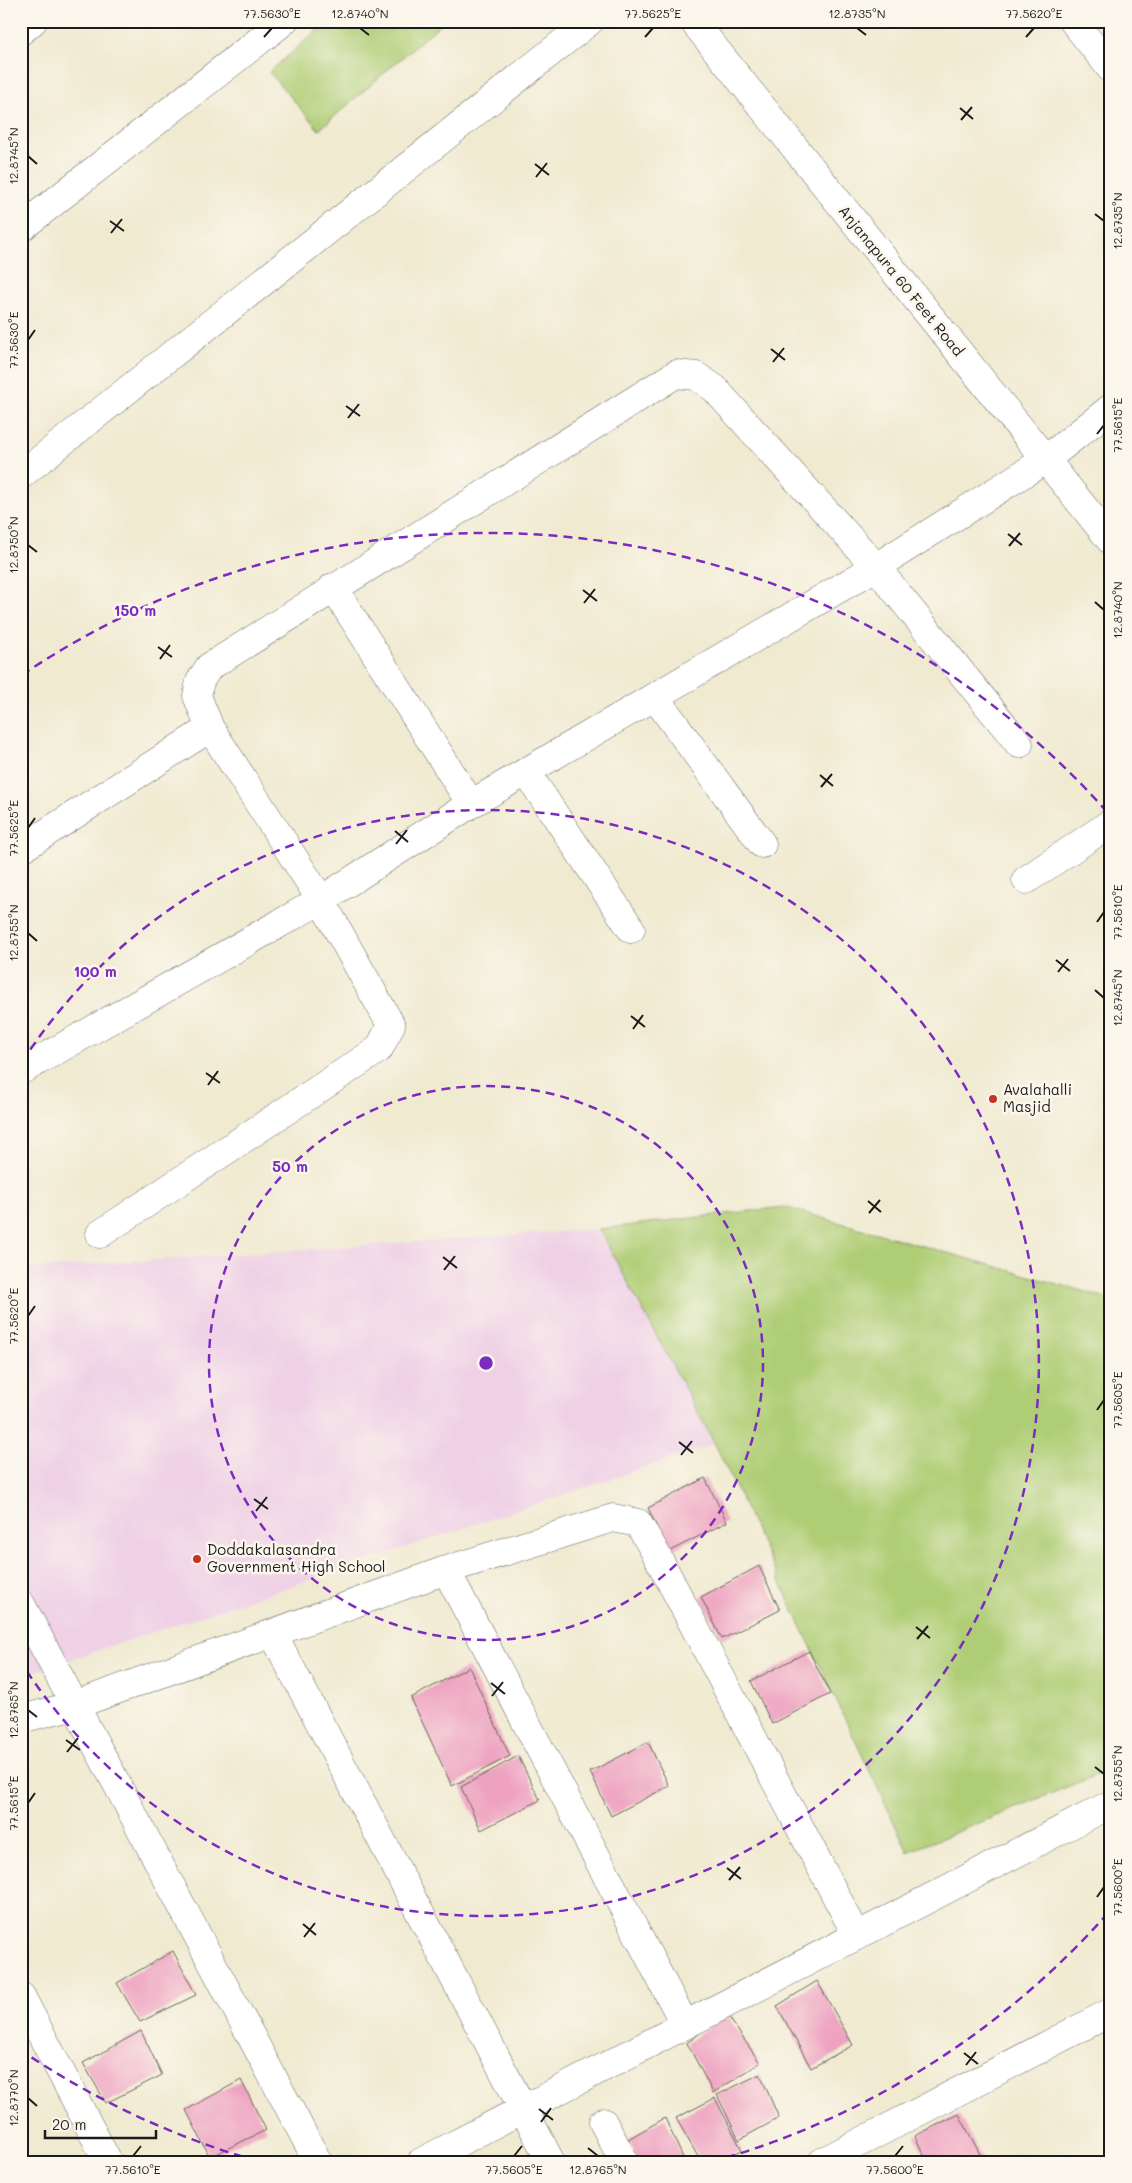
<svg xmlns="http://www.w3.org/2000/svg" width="1132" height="2183" viewBox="0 0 1132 2183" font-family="Mali,sans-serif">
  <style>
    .built { fill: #efd0e6 }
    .green { fill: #afcd74; stroke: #667448 }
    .building { fill: #eea2c0 }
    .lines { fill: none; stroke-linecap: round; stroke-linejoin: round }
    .minor-casing { stroke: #66645b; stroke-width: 29 }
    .minor { stroke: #fff; stroke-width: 28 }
    .ticks { fill: none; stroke: #1c1c1c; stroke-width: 2 }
    .ring { fill: none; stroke: #7b2cbf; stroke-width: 2.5; stroke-dasharray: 9 6 }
    .poi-dot { fill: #c8321e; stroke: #fbf7ec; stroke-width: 2 }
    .labels { text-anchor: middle; stroke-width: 5; stroke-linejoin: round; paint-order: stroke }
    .street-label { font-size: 15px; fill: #1c1c1c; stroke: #fbf7ec }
    .poi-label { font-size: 15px; fill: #1c1c1c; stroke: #fbf7ec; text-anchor: start }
    .centre { fill: #7b2cbf; stroke: #fbf7ec; stroke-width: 2.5 }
    .ring-label { font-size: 15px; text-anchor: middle; font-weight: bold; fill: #7b2cbf; stroke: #fbf7ec; stroke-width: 5; stroke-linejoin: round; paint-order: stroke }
    .neatline { fill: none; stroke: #1c1c1c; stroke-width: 2 }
    .ticks-label { font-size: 12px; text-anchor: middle; fill: #1c1c1c }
  </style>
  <rect width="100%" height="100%" fill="#fbf7ec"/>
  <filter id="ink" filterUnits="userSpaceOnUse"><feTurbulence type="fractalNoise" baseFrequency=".02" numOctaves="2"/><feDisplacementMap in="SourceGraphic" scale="10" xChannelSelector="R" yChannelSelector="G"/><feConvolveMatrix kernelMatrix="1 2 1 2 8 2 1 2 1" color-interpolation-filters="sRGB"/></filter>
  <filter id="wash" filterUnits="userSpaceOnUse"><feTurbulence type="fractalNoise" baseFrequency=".0096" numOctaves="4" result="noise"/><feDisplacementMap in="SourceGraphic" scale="20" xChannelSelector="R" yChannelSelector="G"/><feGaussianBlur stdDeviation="1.12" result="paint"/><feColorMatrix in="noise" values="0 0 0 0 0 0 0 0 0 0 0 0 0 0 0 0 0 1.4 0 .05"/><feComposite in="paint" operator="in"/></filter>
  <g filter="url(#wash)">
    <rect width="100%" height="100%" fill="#f0ead1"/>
    <path class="built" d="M599 1229 715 1444 22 1676 21 1271 26 1269Z"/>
    <path class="green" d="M328 21H444L319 130 269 72Z
      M784 1207 1111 1299V1769L908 1852 715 1444 599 1229Z"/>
    <g id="blocks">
      <path class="building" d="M1102 21H1111V31Z
        M705 1478 727 1522 668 1552 648 1508Z
        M759 1566 780 1610 722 1639 701 1597Z
        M809 1651 830 1694 772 1724 751 1681Z
        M469 1667 510 1756 452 1786 411 1698Z
        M648 1742 669 1786 611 1816 590 1772Z
        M518 1756 540 1800 481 1830 461 1787Z
        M173 1951 196 1995 140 2022 117 1983Z
        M817 1981 853 2045 811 2068 777 2006Z
        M726 2013 760 2063 713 2093 687 2043Z
        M141 2031 162 2075 106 2103 83 2063Z
        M760 2074 779 2118 739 2140 717 2095Z
        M241 2080 266 2130 210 2157 186 2110Z
        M715 2098 742 2150 716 2162H701L676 2118Z
        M959 2114 984 2162H927L915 2136Z
        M665 2118 685 2162H639L628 2139Z"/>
    </g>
  </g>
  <g filter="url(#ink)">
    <use href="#blocks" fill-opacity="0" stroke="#66645b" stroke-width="1"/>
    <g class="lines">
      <g class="minor-casing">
        <path id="minor" d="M693 21 1111 541
          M1073 21 1111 69
          M21 31 33 21
          M21 228 284 21
          M21 475 590 21
          M333 587 471 804
          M655 697 762 844
          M527 773 631 929
          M21 849 210 728
          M1026 880 1111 823
          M22 1070 321 900 471 804 876 567 1045 460 1111 408
          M100 1234 379 1049 391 1025 321 900 210 728 197 696 200 681 209 667 676 374 696 376 714 388 876 567 1019 744
          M446 1570 613 1518 638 1523 654 1550 857 1936
          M21 1604 318 2162
          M273 1634 551 2162
          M21 1719 75 1705 446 1570 685 2025
          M21 1996 108 2162
          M603 2122 624 2162
          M421 2162 1111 1804
          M822 2162 1111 2012"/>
      </g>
      <use href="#minor" class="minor"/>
    </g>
  </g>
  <path class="ticks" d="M360 28 369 35M857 28 866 35M264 37 272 28M645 37 653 28M1026 37 1034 28M960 108 973 119M961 120 972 107M28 156 37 164M535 164 549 175M536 177 547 163M1095 214 1104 221M110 221 124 231M111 233 122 219M28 340 35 330M771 349 785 360M773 362 784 348M346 406 360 416M348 418 359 404M1097 434 1104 425M1008 534 1022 545M28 545 37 552M1009 546 1020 533M583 590 597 601M1095 602 1104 610M584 603 595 589M158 647 172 657M160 659 170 645M820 775 833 786M821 787 832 774M28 828 35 818M395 831 408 842M396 844 407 830M1097 922 1104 912M28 933 37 941M1056 960 1070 971M1058 972 1068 959M1095 990 1104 998M631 1016 645 1027M633 1029 643 1015M206 1073 220 1083M208 1085 218 1071M868 1201 881 1212M869 1213 880 1200M443 1257 457 1268M444 1270 455 1256M28 1316 35 1306M1097 1410 1104 1400M679 1442 693 1453M681 1455 692 1441M254 1499 268 1509M256 1511 267 1497M916 1627 930 1638M917 1639 928 1626M491 1683 505 1694M492 1696 503 1682M28 1710 37 1717M66 1740 80 1750M67 1752 78 1738M1095 1767 1104 1774M28 1803 35 1793M727 1868 741 1879M729 1880 740 1867M1097 1897 1104 1887M303 1924 316 1935M304 1937 315 1923M964 2053 978 2064M966 2065 976 2052M28 2098 37 2106M539 2109 553 2120M541 2122 551 2108M588 2148 598 2156M133 2156 141 2146M514 2156 522 2146M895 2156 903 2146"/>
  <g class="ring">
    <circle cx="486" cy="1363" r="277"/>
    <path d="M22 1062A553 553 0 1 1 22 1664"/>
    <path d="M1108 1913A830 830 0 0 1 715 2161M257 2161A830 830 0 0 1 22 2051M22 675A830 830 0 0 1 1108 813"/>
  </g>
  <g class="poi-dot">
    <circle cx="993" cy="1099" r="5"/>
    <circle cx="197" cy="1559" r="5"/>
  </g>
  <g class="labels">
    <g class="street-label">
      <text transform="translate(901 281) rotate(51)" y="5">Anjanapura 60 Feet Road</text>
    </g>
    <g class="poi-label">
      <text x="1003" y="1095">Avalahalli<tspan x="1003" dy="17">Masjid</tspan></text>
      <text x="207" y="1555">Doddakalasandra<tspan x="207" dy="17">Government High School</tspan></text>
    </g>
  </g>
  <circle cx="486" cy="1363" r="8" class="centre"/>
  <g class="ring-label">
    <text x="135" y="616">150 m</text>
    <text x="95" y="977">100 m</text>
    <text x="290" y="1172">50 m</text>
  </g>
  <rect width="1132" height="2183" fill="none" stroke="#fbf7ec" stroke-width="55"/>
  <path d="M45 2130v8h111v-8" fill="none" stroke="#1c1c1c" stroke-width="2.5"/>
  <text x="52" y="2130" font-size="15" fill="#1c1c1c" stroke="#fbf7ec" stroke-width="4" paint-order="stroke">20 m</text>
  <rect x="28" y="28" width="1076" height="2128" class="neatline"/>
  <g class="ticks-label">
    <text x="272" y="18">77.5630°E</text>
    <text x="360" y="18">12.8740°N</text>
    <text x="653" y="18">77.5625°E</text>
    <text x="857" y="18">12.8735°N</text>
    <text x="1034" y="18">77.5620°E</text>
    <text transform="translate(14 156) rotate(-90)" y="4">12.8745°N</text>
    <text transform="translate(1118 221) rotate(-90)" y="4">12.8735°N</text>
    <text transform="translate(14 340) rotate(-90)" y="4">77.5630°E</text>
    <text transform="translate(1118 425) rotate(-90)" y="4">77.5615°E</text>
    <text transform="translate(14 545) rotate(-90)" y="4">12.8750°N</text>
    <text transform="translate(1118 610) rotate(-90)" y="4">12.8740°N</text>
    <text transform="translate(14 828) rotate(-90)" y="4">77.5625°E</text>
    <text transform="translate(1118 912) rotate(-90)" y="4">77.5610°E</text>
    <text transform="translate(14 933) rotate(-90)" y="4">12.8755°N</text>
    <text transform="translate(1118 998) rotate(-90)" y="4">12.8745°N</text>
    <text transform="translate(14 1316) rotate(-90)" y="4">77.5620°E</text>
    <text transform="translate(1118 1400) rotate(-90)" y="4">77.5605°E</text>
    <text transform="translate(14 1710) rotate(-90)" y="4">12.8765°N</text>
    <text transform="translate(1118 1774) rotate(-90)" y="4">12.8755°N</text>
    <text transform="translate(14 1803) rotate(-90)" y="4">77.5615°E</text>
    <text transform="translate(1118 1887) rotate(-90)" y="4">77.5600°E</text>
    <text transform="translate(14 2098) rotate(-90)" y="4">12.8770°N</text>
    <text x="133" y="2174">77.5610°E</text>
    <text x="514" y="2174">77.5605°E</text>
    <text x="598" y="2174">12.8765°N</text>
    <text x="895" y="2174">77.5600°E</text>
  </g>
</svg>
